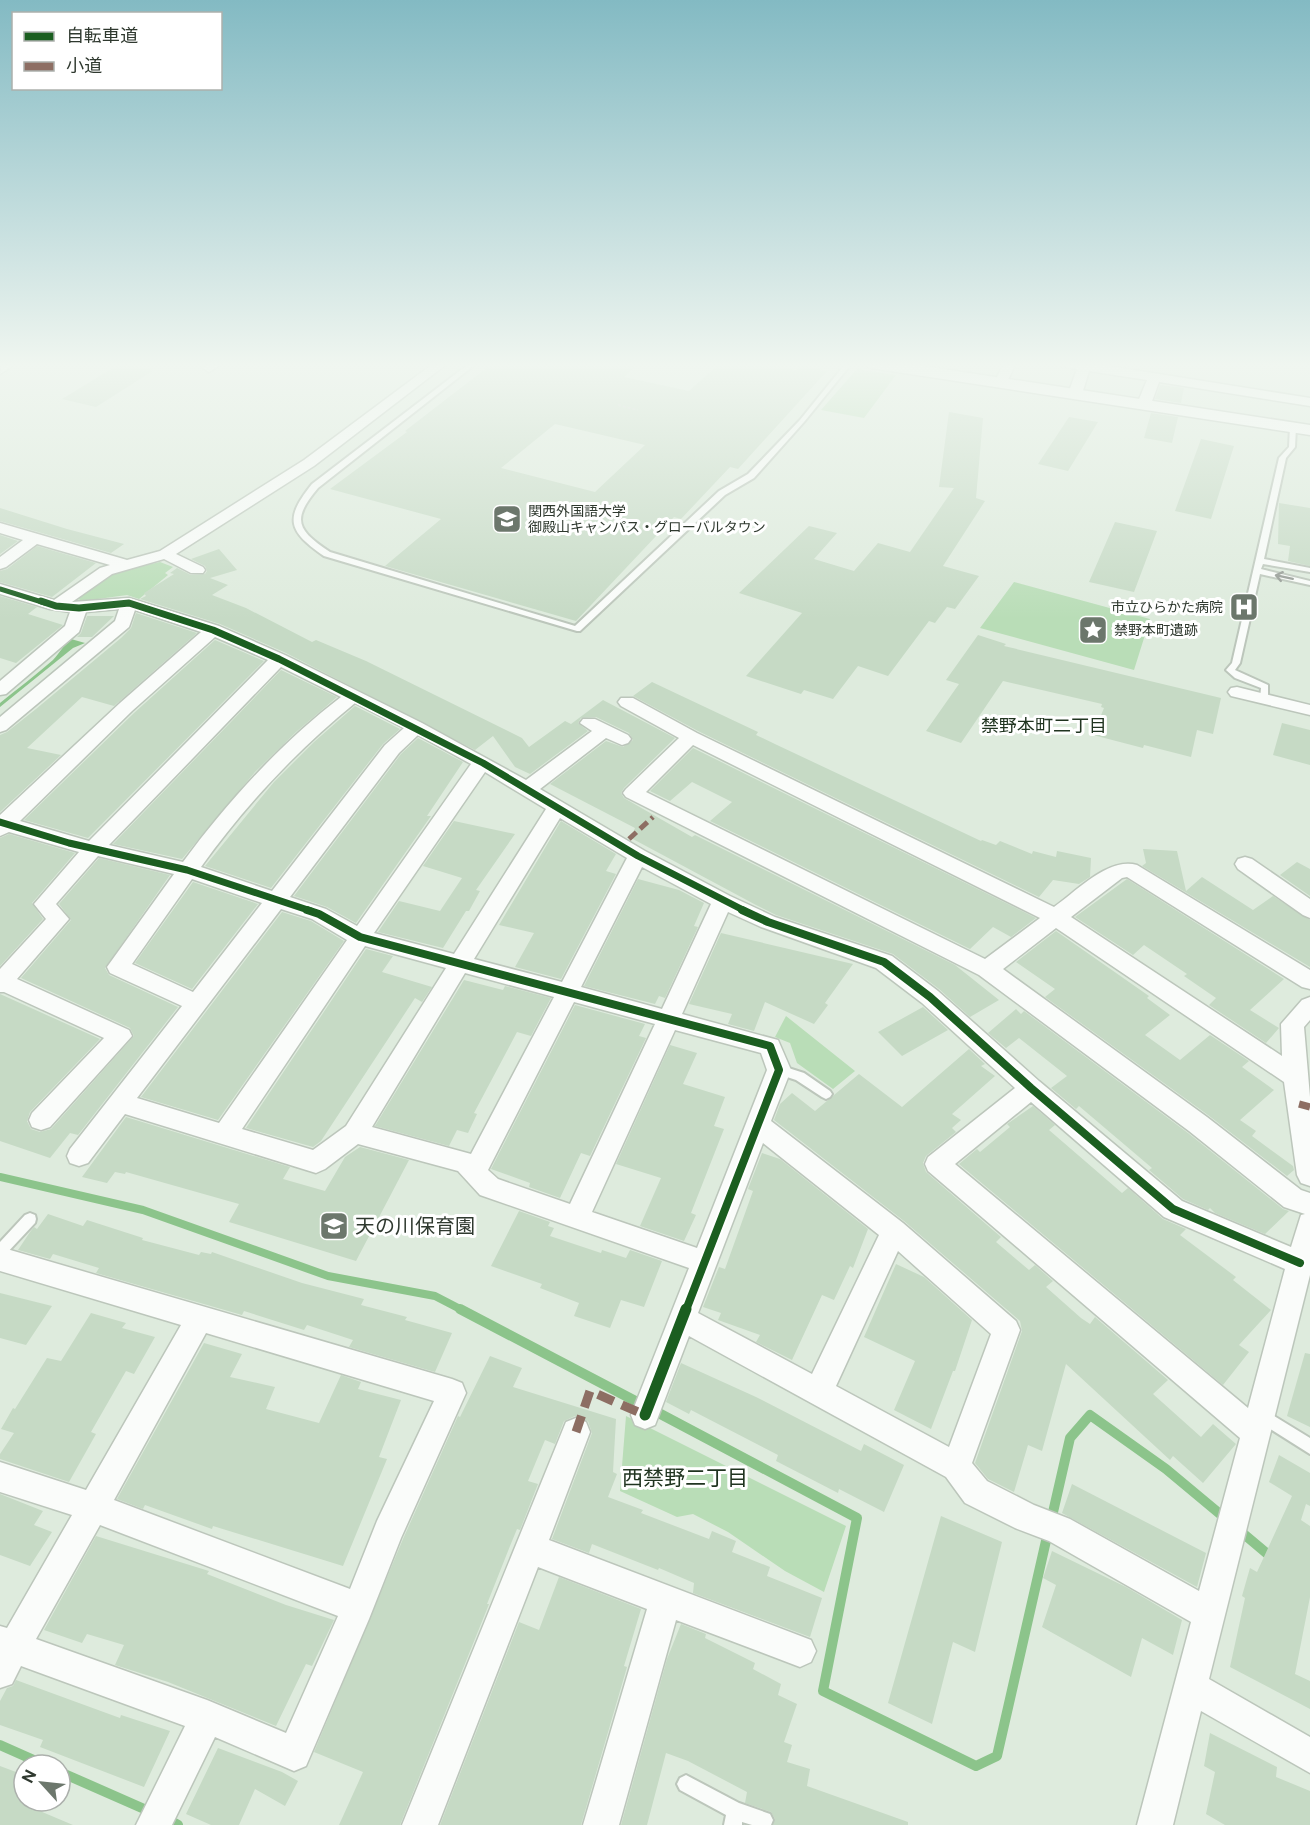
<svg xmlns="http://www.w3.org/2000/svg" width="1310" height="1825" viewBox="0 0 1310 1825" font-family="'Public Sans','Noto Sans JP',sans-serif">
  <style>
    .green { fill: #b9ddb7 }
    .water { fill: #8cc48b }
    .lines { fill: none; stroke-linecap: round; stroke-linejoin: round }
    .stream-far1 { stroke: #8cc48b; stroke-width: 8 }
    .stream { stroke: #8cc48b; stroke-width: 10 }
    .building { fill: #c6dac5; fill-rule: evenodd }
    .service-casing { stroke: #bcc6bb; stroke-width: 4 }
    .minor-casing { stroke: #bcc6bb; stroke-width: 3 }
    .tertiary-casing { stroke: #bcc6bb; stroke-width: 3 }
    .path { stroke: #d2d6d2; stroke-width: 2; stroke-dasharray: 3 2; stroke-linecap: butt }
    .service { fill: #fafcfa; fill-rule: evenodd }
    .minor { fill: #fafcfa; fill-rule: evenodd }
    .tertiary { fill: #fafcfa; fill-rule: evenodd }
    .quiet-far2 { stroke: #8d6e63; stroke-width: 5; stroke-dasharray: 10 5; stroke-linecap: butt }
    .quiet-far1 { stroke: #8d6e63; stroke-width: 7; stroke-dasharray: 14 7; stroke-linecap: butt }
    .quiet { stroke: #8d6e63; stroke-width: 9; stroke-dasharray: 17 9; stroke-linecap: butt }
    .cycleway-far3-casing { stroke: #fff; stroke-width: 8 }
    .cycleway-far2-casing { stroke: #fff; stroke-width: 10 }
    .cycleway-far1-casing { stroke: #fff; stroke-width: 12 }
    .cycleway-casing { stroke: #fff; stroke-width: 15 }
    .cycleway-far3 { stroke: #1b5e20; stroke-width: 5 }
    .cycleway-far2 { stroke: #1b5e20; stroke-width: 7 }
    .cycleway-far1 { stroke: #1b5e20; stroke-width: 8 }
    .cycleway { stroke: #1b5e20; stroke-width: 11 }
    .oneway { stroke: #949a94 }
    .labels { text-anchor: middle; stroke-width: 6; stroke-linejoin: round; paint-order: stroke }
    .far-poi-label { font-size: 14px; fill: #2f392f; stroke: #fff; text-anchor: start }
    .neighbourhood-label { font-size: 18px; fill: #203420; stroke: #fff }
    .near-poi-label { font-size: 20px; fill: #2f392f; stroke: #fff; text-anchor: start }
    .near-neighbourhood-label { font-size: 21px; fill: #203420; stroke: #fff }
  </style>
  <rect width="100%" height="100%" fill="#deebdd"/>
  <path class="green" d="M857 369 896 375 864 418 821 410Z
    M160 562 173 567 165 573 168 575 139 599 127 595 83 601 75 598 107 574Z
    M1014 582 1150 619 1134 670 980 628Z
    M786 1016 855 1071 833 1089 797 1063 790 1043 775 1037Z
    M626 1416 846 1526 824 1592 785 1571 728 1532 693 1514 677 1517 620 1491Z"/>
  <path class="water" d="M71 639 85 643 73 648 0 707V703C17 689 36 675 53 660 60 653 63 645 71 639Z"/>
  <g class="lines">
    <path class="stream-far1" d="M0 1177 143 1210 328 1276 435 1296 462 1310"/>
    <path class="stream" d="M460 1309 643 1405
      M653 1410 857 1518 823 1691 976 1766 997 1756 1048 1532
      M1051 1521 1070 1438 1090 1415 1166 1469 1226 1519
      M1239 1530 1271 1557
      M0 1745 45 1765
      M60 1772 151 1812
      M167 1819 178 1825"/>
  </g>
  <path class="building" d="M121 363 154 370 96 407 62 399Z
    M493 363H524L549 369V363H640L624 377 689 391 720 363H763L796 370 800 365 827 371 738 469 730 467 681 519 674 517 576 621 385 566 441 519 330 489 407 432 405 431ZM555 424 645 445 595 492 501 468Z
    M1160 385 1184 388 1181 403 1155 399Z
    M949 412 983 418 976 498 985 501 943 566 979 576 955 609 947 607 935 623 929 621 888 676 858 666 833 699 804 690 801 694 746 676 802 613 739 593 809 526 837 533 814 559 854 571 878 543 910 552 954 488 939 487Z
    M1151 413 1178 417 1172 443 1144 438Z
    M1069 417 1098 422 1068 471 1038 464Z
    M1201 439 1234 446 1211 519 1175 511Z
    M1279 503 1310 508V566L1288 561 1290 546 1278 544Z
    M0 508 67 529 124 544 111 553 0 521Z
    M1115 522 1157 531 1134 592 1089 582Z
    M0 535 18 541 0 554Z
    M37 546 96 563 52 597 0 582V571L7 569Z
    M219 549 237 570 210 578 228 585 212 595 246 608 312 642 316 640 366 661 522 738 529 747 565 721 571 724 603 700 675 738 624 788 621 793 624 798 692 837 695 835 955 965 999 1000 970 1017 939 989 893 954 776 915 756 905 631 838 635 828 550 784 606 741 623 747 633 740 629 733 596 717 581 718 578 723 588 731 530 774 515 767 493 736 475 750 286 653 220 624 140 599 146 596 144 593 174 574 170 573 177 568 191 575 205 574 207 571 205 566 191 559Z
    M0 596 37 607 28 614 63 625 16 663 0 658Z
    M136 613 197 633 114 706 82 697 27 748 61 755 0 812V735L7 732 36 709 121 638 131 628Z
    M87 616H114L92 637H77L81 633Z
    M978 635 1006 644 1004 646 1221 698 1213 734 1197 730 1191 757 1144 745 1143 748 1093 735 1104 708 1101 707 1102 704 1003 681 961 743 926 731 959 684 946 680Z
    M215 640 264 661 88 838 24 820 134 713Z
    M281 670 337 697 296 732 255 772 182 859 113 844Z
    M652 682 758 732 756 735 777 745 981 841 982 840 996 845 1000 841 1032 854 1033 851 1056 857 1057 851 1091 858 1090 877 1079 884 1053 880 1039 897 698 731 633 696Z
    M355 706 400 729 383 744 271 888 205 866 274 782 314 742Z
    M1282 723 1310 730V765L1273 755Z
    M418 738 463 762 427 816H431L356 923 327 907 294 896 401 754Z
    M693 748 1036 918 1011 937 993 927 970 949 710 821 732 802 692 782 670 801 650 791Z
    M454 821 515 834 476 890 480 891 469 911H466L443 948 378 932 399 901 440 911 462 878 423 866Z
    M561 821 616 854 606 871 616 874 561 979 515 967 534 933 499 925Z
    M9 834 75 853 32 903 43 919 0 966V838Z
    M1143 849 1177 851 1186 891 1202 877 1253 910 1273 896 1310 920V967L1142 866 1146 863Z
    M99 858 170 875 105 968 109 975 178 1007 78 1135 70 1133 50 1158 0 1141V994L100 1039 30 1112 27 1121 31 1129 40 1132 51 1129 134 1036 130 1028 21 978 71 920 59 904Z
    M1297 862 1310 869V896L1280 875Z
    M638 879 679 890 704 903 694 926 698 927 665 998 659 996 655 1004 584 986Z
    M1127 879 1284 979 1250 1010 1279 1028 1266 1043 1209 1005 1216 998 1184 976 1187 974 1144 945 1133 955 1075 917Z
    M193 882 258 904 192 989 135 963Z
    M282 912 311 921 344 941 218 1120 141 1097Z
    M1056 931 1149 996 1147 998 1170 1015 1145 1035 1180 1060 1210 1035 1249 1061 1242 1067 1274 1090 1240 1120 1256 1131 1252 1136 1293 1166 1294 1170 1287 1176 1208 1115 1045 997 1055 989 1016 962Z
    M721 933 853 964 825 1003 828 1005 814 1024 765 1002 754 1031 728 1024 732 1014 689 1004Z
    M366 949 393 956 382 972 432 987 422 1002 415 998 321 1141 313 1147 246 1128Z
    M464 980 503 990 505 986 551 998 531 1036 517 1032 474 1113 477 1114 468 1133 457 1130 449 1146 375 1126Z
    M575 1005 645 1024 639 1036 646 1038 590 1156 581 1153 560 1198 529 1187 530 1183 491 1169Z
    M923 1007 948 1030 902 1056 878 1032Z
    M1016 1009 1021 1014 1024 1011 1188 1133 1283 1209 1289 1211 1265 1234 1215 1213 1210 1208 1208 1210 1183 1199 1149 1170 1152 1168 1079 1106 1076 1109 1051 1088 1067 1076 1019 1038 1006 1048 988 1033Z
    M670 1045 697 1053 683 1084 725 1097 714 1126 724 1129 691 1213 696 1215 684 1241 640 1226 661 1178 616 1164Z
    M969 1049 985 1064 981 1066 995 1076 952 1114 961 1120 952 1128 956 1132 926 1156 923 1163 926 1172 1001 1237 996 1242 1029 1270 1035 1265 1053 1281 1046 1287 1081 1318 1090 1324 1095 1317 1168 1380 1153 1394 1201 1437 1213 1424 1236 1444 1203 1483 1173 1456 1170 1460 1066 1364 1042 1451 1028 1445 1014 1492 988 1479 975 1463 1022 1331 1020 1321 904 1221 774 1120 780 1104 792 1093 815 1111 859 1074 902 1107Z
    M1033 1106 1055 1125 1049 1130 1122 1193 1128 1188 1163 1219 1186 1229 1180 1235 1236 1277 1233 1280 1271 1310 1239 1345 1249 1352 1223 1385 959 1164 977 1149 980 1152 1010 1127 1007 1124Z
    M126 1117 290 1167 283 1179 325 1191 345 1157 360 1147 409 1160 356 1261 229 1222 239 1204 126 1172 125 1174 115 1172 107 1183 82 1177Z
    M762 1153 780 1159 868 1229 853 1268 850 1266 834 1300 822 1295 792 1360 756 1342 760 1335 718 1320 721 1313 703 1307 719 1267 725 1269 753 1191 748 1189Z
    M519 1211 550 1222 548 1226 554 1228 550 1236 601 1253 602 1250 626 1258 630 1250 662 1261 644 1307 621 1300 610 1328 574 1316 579 1303 540 1288 542 1284 491 1266Z
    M48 1214 83 1226 87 1220 143 1238 142 1240 199 1255 201 1252 211 1254 212 1252 302 1283 364 1299 361 1305 407 1317 405 1320 452 1333 435 1372 349 1347 353 1340 307 1325 304 1330 244 1311 242 1315 96 1273 99 1268 53 1254 50 1259 18 1250 30 1232 34 1227 37 1229Z
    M896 1264 924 1277 972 1320 955 1371H953L931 1429 894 1410 915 1361 864 1337Z
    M0 1293 52 1306 26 1345 0 1338Z
    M91 1313 126 1323 122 1328 155 1337 134 1374 126 1371 91 1432 96 1434 69 1482 0 1459V1454L14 1433 1 1429 13 1408 15 1409 47 1358 61 1361Z
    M204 1343 242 1354 230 1377 275 1387 266 1409 319 1423 341 1375 361 1382 358 1389 401 1400 379 1457 387 1459 343 1566 213 1526 212 1529 145 1505 143 1509 117 1499Z
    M1305 1353 1310 1354V1427L1287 1416Z
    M490 1356 522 1368 513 1387 616 1419 613 1472 617 1474 608 1497 643 1510 641 1513 709 1539 712 1531 736 1541 732 1552 770 1567 767 1576 822 1598 810 1637 693 1593 694 1583 659 1568 658 1570 592 1544 589 1553 552 1539 592 1433 588 1421 575 1416 564 1421 555 1444 545 1440 528 1481 538 1484 520 1530 517 1529 510 1546 487 1604H489L487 1609 400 1825H339L363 1772 314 1752 403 1539 458 1416 460 1417Z
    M681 1363 756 1397 861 1451 864 1444 904 1465 884 1512 839 1489 838 1493 776 1461 778 1455 691 1410 689 1414 666 1402Z
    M1279 1455 1310 1473V1506L1306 1504 1301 1520 1310 1526V1597L1295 1674 1310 1681V1709L1230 1667 1245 1598 1242 1596 1250 1568 1257 1572 1292 1496 1269 1482Z
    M1072 1484 1206 1553 1197 1587 1062 1513Z
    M0 1494 43 1511 34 1525 52 1532 30 1566 0 1555Z
    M941 1516 1002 1542 975 1652 953 1642 932 1724 888 1703Z
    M96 1536 209 1571 207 1574 286 1605 334 1620 312 1666 306 1664 276 1726 168 1682 115 1665 124 1645 87 1634 82 1643 44 1630Z
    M1052 1551 1126 1587 1182 1620 1173 1655 1142 1638 1131 1677 1042 1627 1056 1585 1043 1578Z
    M559 1577 641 1609 624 1666 627 1667 581 1825H440L519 1622 539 1630Z
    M681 1624 706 1634 705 1638 755 1663 753 1669 781 1684 778 1695 797 1704 784 1742 792 1745 787 1762 810 1769 807 1786 908 1822V1825H773L775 1819 771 1812 745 1803 747 1792 688 1761 666 1753 647 1825H621L667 1659Z
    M16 1680 120 1718 121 1715 170 1731 144 1787 40 1747 43 1740 0 1725V1701L7 1688 13 1686Z
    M1210 1733 1277 1767 1276 1777 1310 1791V1825H1225L1206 1814 1215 1772 1204 1766Z
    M218 1748 282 1772 298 1781 285 1806 255 1789 239 1825H211L186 1814Z
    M0 1766 24 1775V1801H30L28 1806 73 1825H0Z"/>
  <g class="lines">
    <g class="service-casing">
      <path id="service" d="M470 363H477L318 488C291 520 297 530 330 552L575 626 719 491 748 474 800 420 846 363H852L804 422 754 478 725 495 580 631H577L324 556C288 531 284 519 312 484Z
        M1293 425 1296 427 1295 447 1286 458 1264 559 1310 568V572L1263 564 1261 569 1310 581V585L1260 574 1240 663 1235 670 1268 685V699L1264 702 1260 699 1261 688 1235 678 1226 670 1232 663 1279 458 1289 447 1290 427Z
        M779 1065 804 1073 830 1091 832 1094 830 1097 826 1099 822 1097 796 1080 775 1073 773 1070 775 1067Z
        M30 1213 35 1215 36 1219 35 1223 5 1255 0 1257V1242L25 1215Z
        M1261 1408 1310 1438V1454L1256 1420 1254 1415 1256 1410Z
        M686 1775 739 1803 770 1814 773 1820 771 1825H752L742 1822V1825H724L726 1815 680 1790 677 1784 680 1778Z"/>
    </g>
    <g class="minor-casing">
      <path id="minor" d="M2 363H17L0 374Z
        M208 363H223L209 372 203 368Z
        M434 363H448L314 466 176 554 203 567 205 570 203 573H191L164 559 112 574 72 602 129 598 219 626 285 655 422 723 526 780 592 731 580 723 583 719H595L628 735 631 739 628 743 622 745 606 738 540 789 645 851 730 896 775 917 892 956 938 991 1039 1081 1182 1201 1291 1247 1301 1215 1305 1214 1284 1207 1189 1131 979 975 626 797 623 793 626 789 679 738 621 706 618 702 621 698H633L697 733 1054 907C1077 891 1108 857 1137 865L1310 970V989L1302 987 1127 877 1122 878 1071 917 1282 1056 1281 1024 1302 1000 1310 997V1020L1304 1027 1310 1097V1186L1301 1183 1297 1175 1284 1082 1056 928 1003 969 1207 1117 1301 1190 1310 1193V1275L1209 1679 1310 1737V1773L1201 1711 1173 1825H1137L1191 1622 1049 1541 1015 1528 965 1503 946 1477 689 1336 655 1425 645 1429 635 1425 631 1415 689 1268 480 1195 458 1171 358 1144 325 1169 316 1173 125 1114 88 1163 79 1166 70 1163 67 1156 70 1149 182 1006 110 973 107 967 174 874 98 856 56 904 69 919 17 979 129 1030 132 1036 50 1127 41 1130 32 1127 29 1120 32 1113 104 1038 4 992H0V969L46 919 34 904 79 852 9 832 0 836V815L120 703 201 632 135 610 129 627 6 730 0 732V717L115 621 119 609 86 612 79 632 6 694 0 695V681L65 626 70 612 50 609 0 594V584L54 600 100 568 110 565 37 544 6 567 0 569V557L23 540 0 533V523L127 560 160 551 304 460ZM215 637 268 660 89 841 20 821 132 711ZM281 667 341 697C281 743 228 801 183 862L109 845ZM355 703 404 728 385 745 272 891 201 867C244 807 297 750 355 703ZM418 735 471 764 357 926 326 909 290 897 399 753ZM693 745 1040 918 985 959 646 792ZM485 772 546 809 454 954 374 933ZM560 818 627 858 562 982 474 959ZM642 867 711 904 662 1009 581 987ZM192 879 262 903 193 992 132 964ZM281 909 312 919 347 940 219 1123 137 1098ZM728 912 761 927 876 968 922 1003 1015 1088 928 1157 925 1164 928 1171 1240 1438 1199 1591 1070 1519 1034 1505 987 1481 972 1463 1020 1330 1016 1321 903 1223 771 1121 791 1070 778 1040 682 1014ZM365 946 446 968 346 1126 313 1150 242 1129ZM465 973 554 997 471 1154 372 1127ZM574 1002 655 1024 570 1204 498 1179 488 1170ZM675 1030 761 1053 767 1070 697 1248 592 1212ZM1031 1102 1164 1217 1285 1269 1248 1408 955 1164ZM763 1143 879 1235 812 1374 698 1313ZM898 1251 991 1334 949 1447 836 1386Z
        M1004 363H1016L1005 386H995L994 383Z
        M1059 363H1090L1310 398V406L1159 382 1151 404 1144 408 1137 404 1147 380 1089 371 1082 394 1075 398 1068 394 1077 369 1061 366Z
        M1237 687 1310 705V715L1231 696 1228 692 1231 688Z
        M1245 857 1252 859 1310 899V918L1303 915 1238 869 1235 864 1238 859Z
        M0 1247 452 1379 462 1383 466 1393 401 1538 369 1619 306 1766 294 1771 215 1737 172 1825H136L185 1726 21 1666 12 1684 0 1688V1626L7 1628 72 1515 0 1492V1462L86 1490 181 1325 0 1271ZM206 1333 434 1401 377 1521 350 1589 114 1500ZM100 1525 338 1616 286 1733 207 1700 36 1639Z
        M576 1418 586 1422 590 1432 549 1540 811 1640 816 1651 811 1662 800 1667 676 1620 619 1825H583L647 1609 538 1567 438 1825H402L566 1422Z"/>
    </g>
    <g class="tertiary-casing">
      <path id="tertiary" d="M863 363H904L1310 425V435L871 368Z"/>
    </g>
    <path class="path" d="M618 405 638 410"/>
    <use href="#service" class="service"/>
    <use href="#minor" class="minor"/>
    <use href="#tertiary" class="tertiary"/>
    <path class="quiet-far2" d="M629 839 653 817"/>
    <path class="quiet-far1" d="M1299 1104 1310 1107"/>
    <path class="quiet" d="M576 1432 590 1391 645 1415"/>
    <g class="cycleway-far3-casing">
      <path id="cycleway-far3" d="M0 589 45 603"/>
    </g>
    <g class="cycleway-far2-casing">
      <path id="cycleway-far2" d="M41 601 56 606 79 608 129 603 213 630 279 659 483 763 638 856 745 911
        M0 822 69 843 187 870 311 911"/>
    </g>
    <g class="cycleway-far1-casing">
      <path id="cycleway-far1" d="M307 910 319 914 360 937 770 1046 779 1070 686 1310
        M742 910 768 922 884 962 930 997 1031 1088 1173 1209 1300 1263"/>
    </g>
    <g class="cycleway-casing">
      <path id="cycleway" d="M645 1415 686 1309"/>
    </g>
    <use href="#cycleway-far3" class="cycleway-far3"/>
    <use href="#cycleway-far2" class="cycleway-far2"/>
    <use href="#cycleway-far1" class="cycleway-far1"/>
    <use href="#cycleway" class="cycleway"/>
  </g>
  <defs><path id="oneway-shaft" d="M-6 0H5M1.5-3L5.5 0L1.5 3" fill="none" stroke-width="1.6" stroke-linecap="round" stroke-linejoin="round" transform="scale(1.5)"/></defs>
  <use class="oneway" href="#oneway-shaft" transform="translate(1284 577) rotate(-168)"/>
  <linearGradient id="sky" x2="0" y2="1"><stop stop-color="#83bac3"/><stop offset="0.59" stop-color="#f0f6f0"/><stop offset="1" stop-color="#f0f6f0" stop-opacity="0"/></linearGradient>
  <rect width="1310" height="619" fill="url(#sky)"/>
  <defs>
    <g id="university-square" transform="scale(1.5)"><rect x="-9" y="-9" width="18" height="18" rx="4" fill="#6c776c" stroke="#fff"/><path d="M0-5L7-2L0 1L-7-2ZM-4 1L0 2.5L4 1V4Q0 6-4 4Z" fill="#fff"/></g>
    <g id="hospital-square" transform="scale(1.5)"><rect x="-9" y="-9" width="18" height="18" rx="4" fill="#6c776c" stroke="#fff"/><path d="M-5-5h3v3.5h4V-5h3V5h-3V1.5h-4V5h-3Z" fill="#fff"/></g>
    <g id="sight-square" transform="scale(1.5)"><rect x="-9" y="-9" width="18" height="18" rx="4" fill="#6c776c" stroke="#fff"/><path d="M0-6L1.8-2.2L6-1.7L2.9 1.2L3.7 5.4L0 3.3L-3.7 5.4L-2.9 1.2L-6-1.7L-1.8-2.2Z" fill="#fff"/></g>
    <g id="school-square" transform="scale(1.5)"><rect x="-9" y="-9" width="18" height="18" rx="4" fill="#6c776c" stroke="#fff"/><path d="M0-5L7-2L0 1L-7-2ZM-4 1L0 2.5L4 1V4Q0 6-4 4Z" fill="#fff"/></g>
  </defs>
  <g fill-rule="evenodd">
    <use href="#university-square" x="507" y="519"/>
    <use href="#hospital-square" x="1244" y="607"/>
    <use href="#sight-square" x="1093" y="630"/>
    <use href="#school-square" x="334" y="1226"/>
  </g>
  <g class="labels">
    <g class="far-poi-label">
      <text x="528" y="516">関西外国語大学<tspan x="528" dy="16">御殿山キャンパス・グローバルタウン</tspan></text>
      <text x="1223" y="612" text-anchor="end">市立ひらかた病院</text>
      <text x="1114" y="635">禁野本町遺跡</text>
    </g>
    <g class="neighbourhood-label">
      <text x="1044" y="732">禁野本町二丁目</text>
    </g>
    <g class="near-poi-label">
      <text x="355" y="1233">天の川保育園</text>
    </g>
    <g class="near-neighbourhood-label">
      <text x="685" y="1485">西禁野二丁目</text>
    </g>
  </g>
  <rect x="12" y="12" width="210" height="78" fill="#ffffff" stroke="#acb0ac" stroke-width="1.5"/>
  <rect x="24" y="32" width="30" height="9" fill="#1b5e20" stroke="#acb0ac" stroke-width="1.5"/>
  <text x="66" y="42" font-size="18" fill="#2f392f">自転車道</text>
  <rect x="24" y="62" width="30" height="9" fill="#8d6e63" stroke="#acb0ac" stroke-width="1.5"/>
  <text x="66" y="72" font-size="18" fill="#2f392f">小道</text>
  <g transform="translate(42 1783) rotate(297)"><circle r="28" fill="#ffffff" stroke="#acb0ac" stroke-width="1.5"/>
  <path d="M0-4.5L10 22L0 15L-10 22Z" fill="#6c776c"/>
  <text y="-9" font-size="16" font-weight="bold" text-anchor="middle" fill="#2f392f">N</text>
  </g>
</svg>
